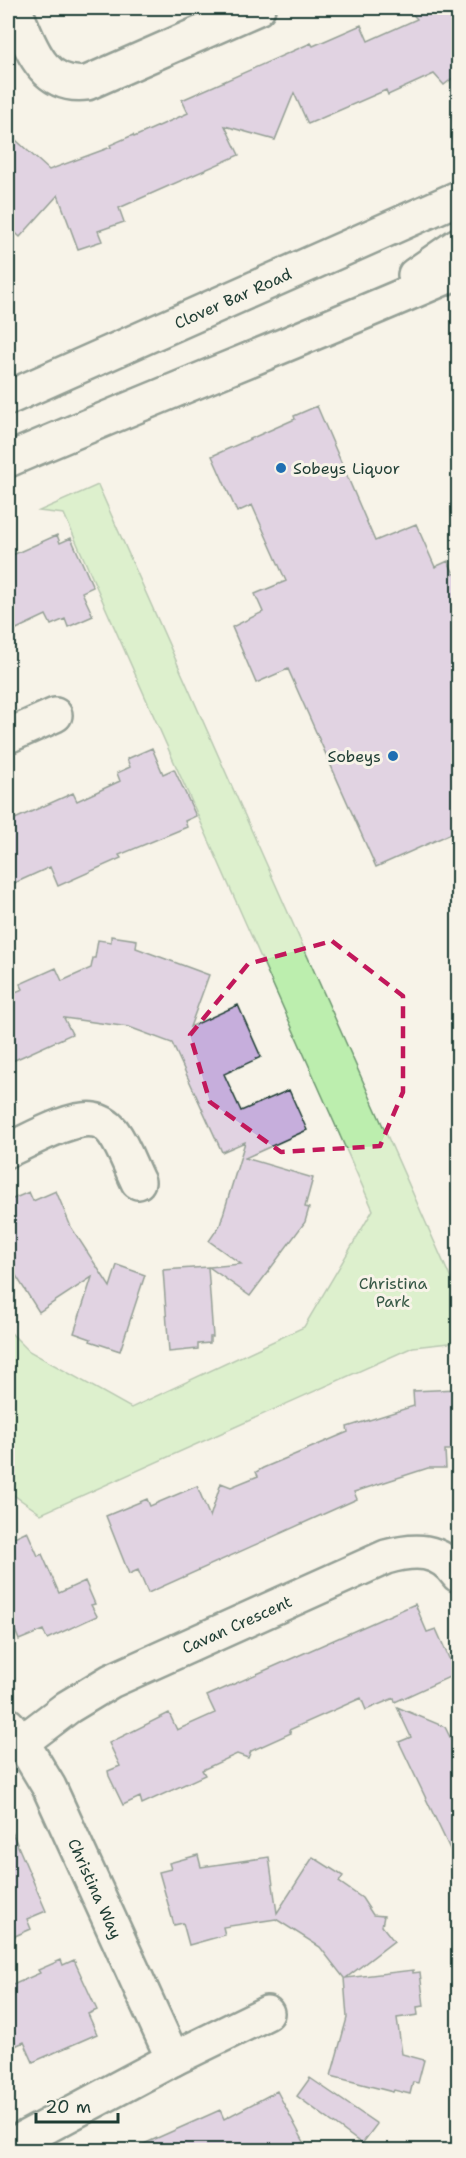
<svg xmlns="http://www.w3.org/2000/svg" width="466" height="2158" viewBox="0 0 466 2158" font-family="'Shantell Sans',sans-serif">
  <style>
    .green { fill: #bceeae; stroke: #6e9671; stroke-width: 1.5 }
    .building { fill: #c6aedc; stroke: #1f3d34; stroke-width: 1.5 }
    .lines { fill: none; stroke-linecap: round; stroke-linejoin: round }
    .minor-casing { stroke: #1f3d34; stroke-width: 38 }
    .secondary-casing { stroke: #1f3d34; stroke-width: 38 }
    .minor { stroke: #f7f3e8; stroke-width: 33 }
    .secondary { stroke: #f7f3e8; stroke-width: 33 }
    .marked { fill: none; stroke: #c2185b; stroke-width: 4.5; stroke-dasharray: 12 8; stroke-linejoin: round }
    .poi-dot { fill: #1f6fb2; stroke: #f7f3e8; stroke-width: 2 }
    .labels { text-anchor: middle; stroke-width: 6; stroke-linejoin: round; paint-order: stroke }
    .street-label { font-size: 16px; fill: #1f3d34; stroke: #f7f3e8 }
    .poi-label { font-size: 16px; fill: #1f3d34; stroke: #f7f3e8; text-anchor: start }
    .park-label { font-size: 16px; fill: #375846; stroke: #f7f3e8 }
  </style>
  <rect width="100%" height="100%" fill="#f7f3e8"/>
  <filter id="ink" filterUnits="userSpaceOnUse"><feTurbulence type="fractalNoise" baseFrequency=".0167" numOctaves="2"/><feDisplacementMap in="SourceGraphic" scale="12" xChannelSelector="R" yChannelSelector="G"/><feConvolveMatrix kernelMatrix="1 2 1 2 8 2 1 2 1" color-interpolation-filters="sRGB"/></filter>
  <g filter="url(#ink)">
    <path class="green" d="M98 485 458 1295V1342L413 1347 41 1514 8 1491V1330L29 1351 131 1408 304 1327 373 1210 64 514 39 511Z"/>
    <path class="building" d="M407 8H449L459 18V73L444 85 434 74 388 95 386 90 308 124 294 93 275 140 225 126 239 155 119 208 124 222 98 231 102 241 78 249 58 195 20 237 8 226V133L49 170 111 147 110 145 133 135 134 137 188 113 182 100 311 43 313 46 361 25 368 41 417 19Z
      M317 406 375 541 416 524 435 567 448 561 454 574 459 573V830L376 867 288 669 256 683 232 627 263 612 255 594 286 581 252 505 237 512 212 456 295 419 294 416Z
      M57 535 60 543 71 538 93 587 82 592 93 616 68 627 65 619 51 625 46 615 8 633V557Z
      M152 748 163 774 174 769 196 816 185 821 187 827 119 855 121 858 58 886 50 867 8 886V822L73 793 77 801 120 781 117 773 130 767 127 759Z
      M111 936 137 940 136 948 209 975 190 1027 238 1005 261 1057 224 1074 241 1111 289 1090 307 1130 245 1158 313 1178 305 1207 309 1208 305 1222 250 1296 209 1267 241 1264 209 1241 220 1225 245 1142 222 1152 172 1043 129 1027 64 1018 72 1034 8 1063V995L23 989 20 984 56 968 62 981 91 968 93 958H95L98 940 111 942Z
      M56 1191 71 1227 110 1287 117 1265 145 1275 120 1351 90 1341 91 1339 74 1333 92 1277 39 1312 8 1263V1201L29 1192 33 1201Z
      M208 1267 213 1337H210V1343L198 1344V1349L169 1352 163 1270Z
      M458 1389 459 1450H445L446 1468H428L354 1492 357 1499 148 1593 138 1570 129 1574 106 1516 147 1499 150 1506 197 1486 210 1517 221 1483 231 1487 258 1476 256 1472 263 1468 348 1432 347 1427 414 1406 413 1391Z
      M27 1531 38 1556 42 1554 59 1593 85 1581 95 1604 91 1605 97 1616 47 1639 43 1630 19 1640 8 1613V1540Z
      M415 1604 427 1632 436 1629 456 1674 395 1702 394 1698 366 1710 361 1698 289 1730 291 1733 251 1751 248 1758 237 1754 202 1770 205 1775 142 1804 140 1797 123 1805 109 1776 108 1771 120 1766 109 1743 169 1713 177 1730 215 1713 207 1696Z
      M397 1707 445 1727 451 1739 459 1736V1868L399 1742 411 1737Z
      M8 1823 46 1911 27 1919 31 1929 8 1939Z
      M198 1855 201 1867 269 1857 277 1913 313 1857 343 1876 339 1882 362 1898 373 1915 384 1916 382 1926 394 1941 346 1978 413 1970V1973L420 1972 424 2006 417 2007 418 2015 397 2018 402 2054 424 2060 418 2083 413 2082 410 2094 394 2090 393 2092 331 2076 347 2018 344 1978 320 1947 276 1919 223 1927 225 1935 189 1945 183 1923 174 1925 159 1872 171 1869 169 1863Z
      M61 1960 63 1965 74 1960 97 2010 88 2014 97 2034 33 2062 24 2042 8 2049V1987L40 1973 38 1970Z
      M310 2078 377 2124 362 2144 297 2096Z
      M277 2091 304 2142 296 2145 295 2151H128L220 2110 224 2119Z"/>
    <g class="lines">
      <g class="minor-casing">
        <g id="minor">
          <path d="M14 8C29 41 40 89 87 83L258 8"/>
          <path d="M8 736 55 715"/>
          <path d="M8 1150C29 1141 71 1116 94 1120 102 1121 108 1126 113 1132 124 1147 130 1166 138 1182"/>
          <path id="s1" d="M8 1725 22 1742 49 1787 173 2059"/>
          <path id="s2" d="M22 1742 68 1707 111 1681 386 1557C415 1549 439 1548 458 1575"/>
          <path d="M8 2147 173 2059 267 2013"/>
        </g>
      </g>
      <g class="secondary-casing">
        <g id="secondary">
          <path d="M415 275 458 245"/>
          <path id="s3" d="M8 398 458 198"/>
          <path d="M8 460C157 396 309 337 458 272"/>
        </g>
      </g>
      <use href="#minor" class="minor"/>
      <use href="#secondary" class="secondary"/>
    </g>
  </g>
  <path d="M0 0H466V2158H0ZM332 941 403 996V1092L380 1146 281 1152 210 1102 190 1035 248 964Z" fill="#f7f3e8" fill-opacity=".55" fill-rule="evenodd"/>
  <path class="marked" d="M332 941 403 996V1092L380 1146 281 1152 210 1102 190 1035 248 964Z"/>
  <g class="poi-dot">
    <circle cx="281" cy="468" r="6"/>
    <circle cx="393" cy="756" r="6"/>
  </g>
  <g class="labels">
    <g class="street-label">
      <text dy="6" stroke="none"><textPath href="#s3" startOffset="246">Clover Bar Road</textPath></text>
      <text dy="6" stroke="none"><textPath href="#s2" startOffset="246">Cavan Crescent</textPath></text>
      <text dy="6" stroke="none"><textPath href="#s1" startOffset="186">Christina Way</textPath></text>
    </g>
    <g class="poi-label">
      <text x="293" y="474">Sobeys Liquor</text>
      <text x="381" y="762" text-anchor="end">Sobeys</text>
    </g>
    <g class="park-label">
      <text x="393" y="1289">Christina<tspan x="393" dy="18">Park</tspan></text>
    </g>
  </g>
  <rect width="466" height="2158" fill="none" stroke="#f7f3e8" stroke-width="30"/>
  <rect x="15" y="15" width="436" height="2128" fill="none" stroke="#1f3d34" stroke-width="2" filter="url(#ink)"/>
  <path d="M36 2113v9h82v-9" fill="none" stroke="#1f3d34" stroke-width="3"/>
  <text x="45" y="2113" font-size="18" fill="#1f3d34" stroke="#f7f3e8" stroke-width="4.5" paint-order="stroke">20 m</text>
</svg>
